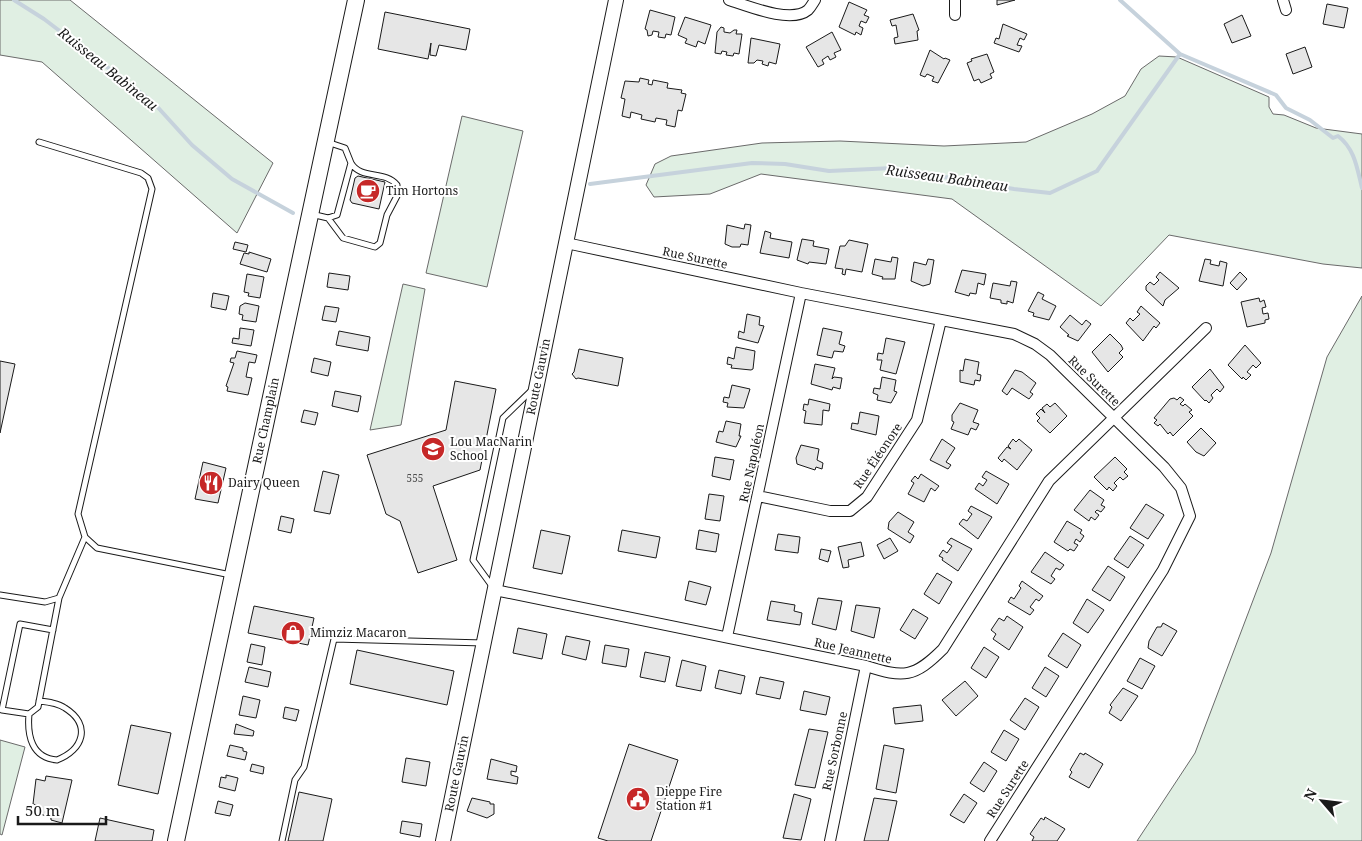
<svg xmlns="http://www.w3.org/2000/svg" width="1362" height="841" viewBox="0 0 1362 841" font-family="'Noto Serif',serif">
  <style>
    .green { fill: #e0efe3; stroke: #6a6a6a }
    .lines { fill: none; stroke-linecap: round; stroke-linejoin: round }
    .stream { stroke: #c6d2dc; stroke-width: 4 }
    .building { fill: #e6e6e6; stroke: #1a1a1a }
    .service-casing { stroke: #1a1a1a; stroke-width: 7 }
    .minor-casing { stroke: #1a1a1a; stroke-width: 12 }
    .tertiary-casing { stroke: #1a1a1a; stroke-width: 16 }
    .primary-casing { stroke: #1a1a1a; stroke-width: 18 }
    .service { stroke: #fff; stroke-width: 5 }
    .minor { stroke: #fff; stroke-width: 10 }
    .tertiary { stroke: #fff; stroke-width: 14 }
    .primary { stroke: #fff; stroke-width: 16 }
    .labels { text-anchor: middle; stroke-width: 4; stroke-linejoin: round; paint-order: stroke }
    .number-label { font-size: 10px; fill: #4d4d4d }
    .poi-label { font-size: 12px; fill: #1a1a1a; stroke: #fff; text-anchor: start }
    .street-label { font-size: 12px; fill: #1a1a1a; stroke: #fff }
    .water-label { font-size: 14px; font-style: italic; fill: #1a1a1a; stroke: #fff }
  </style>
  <rect width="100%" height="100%" fill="#fff"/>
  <path class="green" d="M0 0H70L273 163 237 233 42 62 0 55Z
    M1159 56 1177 57 1269 97V107L1273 114 1284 115 1316 128 1362 134V268L1323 264 1169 235 1101 306 952 199 761 174 710 194 654 197 646 185 655 164 671 156 762 143 840 141 944 146 1026 142 1092 114 1125 96 1141 69Z
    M462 116 523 131 487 287 426 273Z
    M403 284 425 289 401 425 370 430Z
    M1362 296V841H1137L1195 753 1271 553 1327 357Z
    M0 740 25 747 2 835 0 834Z"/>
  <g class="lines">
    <path class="stream" d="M14 0 44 19 153 102 192 145 232 179 293 213
      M1120 0 1180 54 1276 95 1286 108 1310 120 1333 138 1338 136C1355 149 1357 168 1362 188
      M590 184 752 163 785 164 829 171 893 168 1014 189 1050 193 1097 171 1180 54"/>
  </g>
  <path class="building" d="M997 0H1015L997 5Z
    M849 2 867 10 864 15 869 17 866 23 861 21 859 26 863 28 861 35 856 32 855 35 839 27Z
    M1327 4 1348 8 1344 28 1323 24Z
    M650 10 675 17 671 35 666 34 665 38 658 37 659 32 653 31 652 35 648 36 647 30 645 29Z
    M385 12 470 29 466 50 439 45 436 56 430 55 431 43 428 59 378 49Z
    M913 14 919 30 917 31 918 40 895 44 894 38 898 37 896 25 892 26 890 20Z
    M1242 15 1251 36 1232 43 1224 24Z
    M685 17 711 25 705 44 698 41 696 47 685 43 687 39 678 35Z
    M1003 24 1027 34 1024 40 1020 38 1017 45 1022 46 1019 52 994 43 996 38 999 39Z
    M721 27 724 28V32L730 33 734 30H737L736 34H742L739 54 734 53 733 56 726 55 727 52 722 51 721 54 715 53 717 32Z
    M832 32 841 50 834 53 836 57 830 60 828 56 822 60 824 64 818 67 806 47Z
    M751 38 780 44 776 64 769 62 768 66 762 64 763 61 757 60 754 63H748Z
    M1305 47 1312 67 1293 74 1286 54Z
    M930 50 944 59 945 58 950 60 938 83 932 81 934 77 927 74 925 77 920 75Z
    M987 54 994 72 990 74 992 78 981 83 979 79 974 81 967 63 972 61 971 59Z
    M640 78 649 80 648 84 652 85 653 80 668 83 667 88 682 90 681 93 686 94 682 111 678 110 675 127 666 125 667 120 656 118 655 122 641 119 642 115 631 112 630 118 622 116 625 99 621 98 625 81 639 82Z
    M358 176 385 182 379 209 352 203 350 200 355 178Z
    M745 224 751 225 748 245 741 244 740 247H732L725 244 727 225 744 229Z
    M765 231 771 233 770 238 792 242 789 258 760 253Z
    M802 239 814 241 813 246 829 249 826 264 809 262 808 264 797 260Z
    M849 240 868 244 862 272 846 269 845 275 842 274 843 269 835 268 840 246H845Z
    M235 242 248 245 246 252 233 249Z
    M249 252 271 259 267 272 240 264 244 253 249 254Z
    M892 257 898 258 895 279H882L883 277 872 274 875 259 891 262Z
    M928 259 934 260 930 284 923 286 911 281 914 262 926 265Z
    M1205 259 1211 260 1210 264 1219 266 1220 261 1227 263 1223 286 1199 281Z
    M962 270 986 274 984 285 978 283 976 294 970 293 969 296 955 292Z
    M1160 272 1179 288 1165 300 1163 306 1146 290V286L1150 282 1154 285 1159 280 1156 277Z
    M1240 272 1247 279 1237 290 1230 283Z
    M329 273 350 276 348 290 327 287Z
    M247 274 264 277 260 298 248 296 249 293 244 292Z
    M1011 281 1017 282 1013 303 1007 301V304L1001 303V300L990 298 993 283 1010 286Z
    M1038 292 1044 295 1042 299 1056 306 1049 320 1033 316 1034 313 1028 311Z
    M213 293 229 296 226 310 211 307Z
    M1259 298 1260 302 1264 300 1266 307 1262 308 1263 314 1268 313 1269 319 1265 320V323L1247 327 1241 302Z
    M245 303 259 306 256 322 242 320 243 315 239 314 240 306Z
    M325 306 339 308 336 322 322 320Z
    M1141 306 1160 323 1156 328 1154 326 1143 341 1126 323 1130 318 1133 321 1140 314 1137 312Z
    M747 314 760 317 759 325 764 326 758 343 738 338 739 331 744 333Z
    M1070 315 1082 325 1086 320 1091 324 1078 341 1067 336 1069 335 1060 327Z
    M240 328 254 330 251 346 232 343 233 338 239 339Z
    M823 328 842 332 839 344 845 346 843 352 834 351 832 358 817 355Z
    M339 331 370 337 368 351 336 345Z
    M1110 334 1121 345 1123 349 1119 353 1123 357 1108 372 1092 352Z
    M886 338 905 342 896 374 880 370 882 360H877L878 353 883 354Z
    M1245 345 1261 363 1256 368 1253 365 1247 372 1251 375 1246 380 1243 377 1242 379 1228 365Z
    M736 347 755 351 753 369 751 370 731 368 732 365 727 364 728 357 734 359Z
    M579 349 623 358 618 386 578 378 576 379 572 374 574 372Z
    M237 351 257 355 255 363 249 362 246 377 252 378 248 395 227 391 228 387 226 386 234 363 230 362 231 358H235Z
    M314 358 331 362 328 376 311 372Z
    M965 359 979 362 977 374 981 375 980 381 975 380 974 385 960 382V370L963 371Z
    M0 361 15 364 0 433Z
    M815 364 835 368 832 379 834 377 842 378 840 389 833 387 832 390 811 384Z
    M1210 369 1224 387 1220 392 1217 389 1211 395 1213 398 1209 403 1206 400 1205 401 1192 387Z
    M1015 370 1022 372 1036 383 1030 392 1033 394 1029 399 1012 388 1007 395 1002 391Z
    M882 377 896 380 894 391 897 392 891 403 877 400 878 395 873 393 874 388 880 389Z
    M455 381 496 389 480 470 433 486 457 560 418 573 400 521 386 514 367 455 446 430Z
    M732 385 750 389 744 408 727 407 728 403 723 402 724 397 729 398Z
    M335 391 361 396 358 412 332 406Z
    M1180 397 1184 400 1180 404 1183 406 1185 404 1192 410 1189 412 1193 416 1173 436 1170 432 1168 434 1160 424 1158 426 1154 423 1157 420 1154 418 1170 399 1174 398 1177 400Z
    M809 399 830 404 829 411 823 410 822 425 804 423 806 411 803 410 804 404 808 405Z
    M960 403 978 410 973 422 979 424 976 430 971 428 968 435 951 429 954 422 952 421V415Z
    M1055 403 1067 416 1050 433 1037 421 1040 418 1036 414 1041 409 1045 413 1042 408 1047 404 1050 407Z
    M304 410 318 413 315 425 301 422Z
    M860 412 879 416 876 435 851 429 852 423 858 424Z
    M726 421 741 424 739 436H741L736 447 716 442 719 431 723 432Z
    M1201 428 1216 443 1204 456 1196 452 1187 442Z
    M942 439 955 448 946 462 951 465 948 469 930 460Z
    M1013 439 1016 442 1019 439 1032 450 1017 470 1004 459 1002 462 998 458 1007 447 1011 449 1008 446Z
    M801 445 819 449 817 460 823 463 822 469 816 467 815 470 797 464 796 458Z
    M715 457 734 460 730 480 712 476Z
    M1115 457 1127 469 1124 472 1128 476 1123 480 1120 477 1114 483 1117 486 1113 491 1109 487 1107 490 1094 477Z
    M203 462 226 468 218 503 195 499Z
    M323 471 339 475 330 514 314 511Z
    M986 471 1009 484 997 504 975 489 979 483 983 486 987 480 982 477Z
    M921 474 939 486 935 491 931 488 924 502 908 494 914 483 911 481 915 476 918 479Z
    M1090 490 1104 500 1101 505 1105 507 1101 512 1097 510 1095 512 1099 515 1095 520 1091 517 1089 521 1074 510Z
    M709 494 724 496 720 521 705 519Z
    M1146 504 1164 515 1148 539 1130 528Z
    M971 506 992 517 978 539 959 524 963 519 967 521 972 514 968 511Z
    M898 512 914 522 908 532 914 536 910 543 888 529 889 522Z
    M281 516 294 519 291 533 278 530Z
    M1067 521 1082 530 1080 533 1084 536 1080 542 1076 539 1074 543 1078 545 1074 551 1070 549 1068 551 1054 542Z
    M541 530 570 536 562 574 533 568Z
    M622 530 660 537 656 558 618 551Z
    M699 530 719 534 716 552 696 549Z
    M778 534 800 537 798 553 775 550Z
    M1130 536 1144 545 1128 568 1114 559Z
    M890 538 898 551 884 559 877 545Z
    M951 538 972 549 958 571 942 560 943 558 939 556 943 550 947 553 952 546 947 543Z
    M861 542 864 556 848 560 849 567 843 568 838 547Z
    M821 549 831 551 828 562 819 559Z
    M1045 552 1064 565 1060 570 1056 568 1051 576 1055 579 1051 584 1031 572Z
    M1108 566 1125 577 1110 601 1092 590Z
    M937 573 952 582 939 604 924 594Z
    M689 581 711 587 706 605 685 600Z
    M1022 581 1043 596 1039 601 1036 599 1030 607 1034 610 1030 615 1008 602 1011 597 1014 599 1021 588 1019 586Z
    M818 598 842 601 836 630 812 624Z
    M1087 599 1104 610 1088 633 1073 623Z
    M771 601 795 605 794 611 802 613 800 625 767 620Z
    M856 605 880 608 874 638 851 631Z
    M254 606 314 618 308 645 248 633Z
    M913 609 928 618 915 639 900 630Z
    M1007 616 1023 627 1009 650 993 639 996 634 991 630 999 618 1004 621Z
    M1163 623 1177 631 1162 656 1148 648 1149 641 1157 627H1161Z
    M518 628 547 634 542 659 513 653Z
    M1063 633 1081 645 1067 668 1048 656Z
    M566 636 590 641 586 660 562 654Z
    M251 644 265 647 262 665 247 662Z
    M605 645 629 649 626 667 602 663Z
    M984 647 999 657 986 678 971 668Z
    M357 650 454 671 447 705 350 684Z
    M645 652 670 657 665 682 640 677Z
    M1140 658 1155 666 1142 689 1127 681Z
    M682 660 706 666 701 691 676 686Z
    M249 667 271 672 268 687 245 682Z
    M1045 667 1059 676 1046 697 1032 688Z
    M719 670 745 676 741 694 715 688Z
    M760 677 784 682 780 699 756 694Z
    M965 681 978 696 956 716 942 700Z
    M1123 688 1138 696 1121 721 1109 713 1112 707 1110 705Z
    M804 691 830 697 826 715 800 710Z
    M243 696 260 700 256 718 239 715Z
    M1025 698 1039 707 1025 730 1010 720Z
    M921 705 923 721 895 724 893 708Z
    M285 707 299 710 296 721 283 718Z
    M236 724 254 731 253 736 234 734Z
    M131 725 171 733 158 794 118 785Z
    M809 729 828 732 815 788 795 785Z
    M1004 730 1019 739 1006 761 991 752Z
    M629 744 678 760 651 841H608L598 838Z
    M230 745 243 748V751L247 752 245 760 227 756Z
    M884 745 904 749 896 793 876 789Z
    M1080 753 1084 755 1085 753 1103 764 1089 788 1069 777 1072 772 1070 770Z
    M406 758 430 762 426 786 402 782Z
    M491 759 517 766 516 772 511 771V775L518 777 517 784 487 779Z
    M984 762 997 771 984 792 970 783Z
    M252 764 264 767 263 774 250 771Z
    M226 775 238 778 235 791 219 787 221 777 226 778Z
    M46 776 72 780 62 823 51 820V818L38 813 40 806 33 804 36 779 45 781Z
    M299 792 332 799 323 841H288Z
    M794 794 811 799 801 840 783 838Z
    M964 794 977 803 964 823 950 815Z
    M472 798 490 802V804H494V814L487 818 467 811Z
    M874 798 897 801 888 841H864Z
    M218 801 233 805 230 816 215 813Z
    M1045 817 1065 829 1057 841H1032L1034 837 1030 834 1041 818 1044 820Z
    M100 818 154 830 152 841H95Z
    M402 821 422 824 420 837 400 833Z"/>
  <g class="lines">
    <g class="service-casing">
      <path id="service" d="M39 142 141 173 148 178 152 189 78 514 85 537 97 548 231 575
        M311 214 328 218 337 215 351 163 345 148 327 142
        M328 218 343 238 375 247 380 243 387 215 397 196V185C385 170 361 180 351 163
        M492 586 473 560 503 418 533 389
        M0 595 45 602 59 598
        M53 630 20 624 2 710 29 714 38 707 59 598 85 537
        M29 714C27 736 32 758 57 760 83 750 92 725 65 708 58 703 48 702 39 701
        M282 841 295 780 304 767 334 639 484 643"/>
    </g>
    <g class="minor-casing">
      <path id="minor" d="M729 0C748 6 791 24 808 10 811 7 813 3 815 0
        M955 0V15
        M1283 0 1286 10
        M566 243 801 293 1014 334 1035 344 1050 355 1164 467 1181 488 1190 516 1163 570 990 841
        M758 496 830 511H850L867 497 917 420 941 320
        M495 590 866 666C904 678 914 678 943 649L1049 481 1206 328
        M727 637 801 293
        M830 841 866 666"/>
    </g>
    <g class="tertiary-casing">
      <g id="tertiary">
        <path id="s1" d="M443 841 616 0"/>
      </g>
    </g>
    <g class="primary-casing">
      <g id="primary">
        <path id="s2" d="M176 841 356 0"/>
      </g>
    </g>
    <use href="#service" class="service"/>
    <use href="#minor" class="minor"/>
    <use href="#tertiary" class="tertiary"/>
    <use href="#primary" class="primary"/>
  </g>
  <defs>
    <g id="cafe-disc" transform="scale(1.25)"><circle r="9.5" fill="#c62828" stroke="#fff"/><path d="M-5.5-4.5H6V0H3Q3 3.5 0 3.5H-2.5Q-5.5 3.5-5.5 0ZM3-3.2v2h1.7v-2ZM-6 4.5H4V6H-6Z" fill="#fff"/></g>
    <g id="school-disc" transform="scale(1.25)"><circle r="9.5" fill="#c62828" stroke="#fff"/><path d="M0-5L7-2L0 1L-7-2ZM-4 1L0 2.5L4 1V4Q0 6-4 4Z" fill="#fff"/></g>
    <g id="restaurant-disc" transform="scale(1.25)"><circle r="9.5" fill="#c62828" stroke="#fff"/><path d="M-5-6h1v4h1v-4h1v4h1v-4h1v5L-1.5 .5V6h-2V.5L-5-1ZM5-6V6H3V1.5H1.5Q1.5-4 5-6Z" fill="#fff"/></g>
    <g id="shop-disc" transform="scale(1.25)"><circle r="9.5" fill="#c62828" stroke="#fff"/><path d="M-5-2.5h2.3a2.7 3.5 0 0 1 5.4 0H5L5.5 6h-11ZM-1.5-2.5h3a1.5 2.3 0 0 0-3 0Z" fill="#fff"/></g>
    <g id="civic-disc" transform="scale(1.25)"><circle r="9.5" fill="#c62828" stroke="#fff"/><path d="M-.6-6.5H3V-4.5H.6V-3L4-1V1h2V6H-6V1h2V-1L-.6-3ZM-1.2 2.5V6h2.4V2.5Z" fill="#fff"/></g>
  </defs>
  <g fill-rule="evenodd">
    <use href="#cafe-disc" x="368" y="191"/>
    <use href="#school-disc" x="433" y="449"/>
    <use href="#restaurant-disc" x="211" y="483"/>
    <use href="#shop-disc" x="293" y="633"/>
    <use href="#civic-disc" x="638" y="799"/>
  </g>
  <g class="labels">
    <g class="number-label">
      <text x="415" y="482">555</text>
    </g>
    <g class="poi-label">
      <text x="386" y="195">Tim Hortons</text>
      <text x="450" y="446">Lou MacNarin<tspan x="450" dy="14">School</tspan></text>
      <text x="228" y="487">Dairy Queen</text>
      <text x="310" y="637">Mimziz Macaron</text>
      <text x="656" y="796">Dieppe Fire<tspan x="656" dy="14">Station #1</tspan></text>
    </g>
    <g class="street-label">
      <text transform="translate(695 258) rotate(12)" y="4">Rue Surette</text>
      <text dy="4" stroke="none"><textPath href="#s1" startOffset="474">Route Gauvin</textPath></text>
      <text transform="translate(1094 381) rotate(44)" y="4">Rue Surette</text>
      <text dy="4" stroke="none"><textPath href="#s2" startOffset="430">Rue Champlain</textPath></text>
      <text transform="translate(878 456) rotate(-56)" y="4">Rue Éléonore</text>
      <text transform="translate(752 463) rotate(-78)" y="4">Rue Napoléon</text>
      <text transform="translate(853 651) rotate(13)" y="4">Rue Jeannette</text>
      <text transform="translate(835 751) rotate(-78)" y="4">Rue Sorbonne</text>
      <text dy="4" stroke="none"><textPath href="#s1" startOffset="69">Route Gauvin</textPath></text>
      <text transform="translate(1008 789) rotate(-57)" y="4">Rue Surette</text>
    </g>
    <g class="water-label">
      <text transform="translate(108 69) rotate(39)" y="5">Ruisseau Babineau</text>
      <text transform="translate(947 178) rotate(8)" y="5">Ruisseau Babineau</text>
    </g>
  </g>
  <g transform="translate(1322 801) rotate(298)" stroke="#ffffff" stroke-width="4" paint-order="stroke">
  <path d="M0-4L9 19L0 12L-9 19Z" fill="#1a1a1a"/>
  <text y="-8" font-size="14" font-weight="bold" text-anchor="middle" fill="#1a1a1a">N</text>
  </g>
  <path d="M18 816v8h88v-8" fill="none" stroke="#1a1a1a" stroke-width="2.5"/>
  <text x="25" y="816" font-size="15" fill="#1a1a1a" stroke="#ffffff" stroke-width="4" paint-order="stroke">50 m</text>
</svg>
